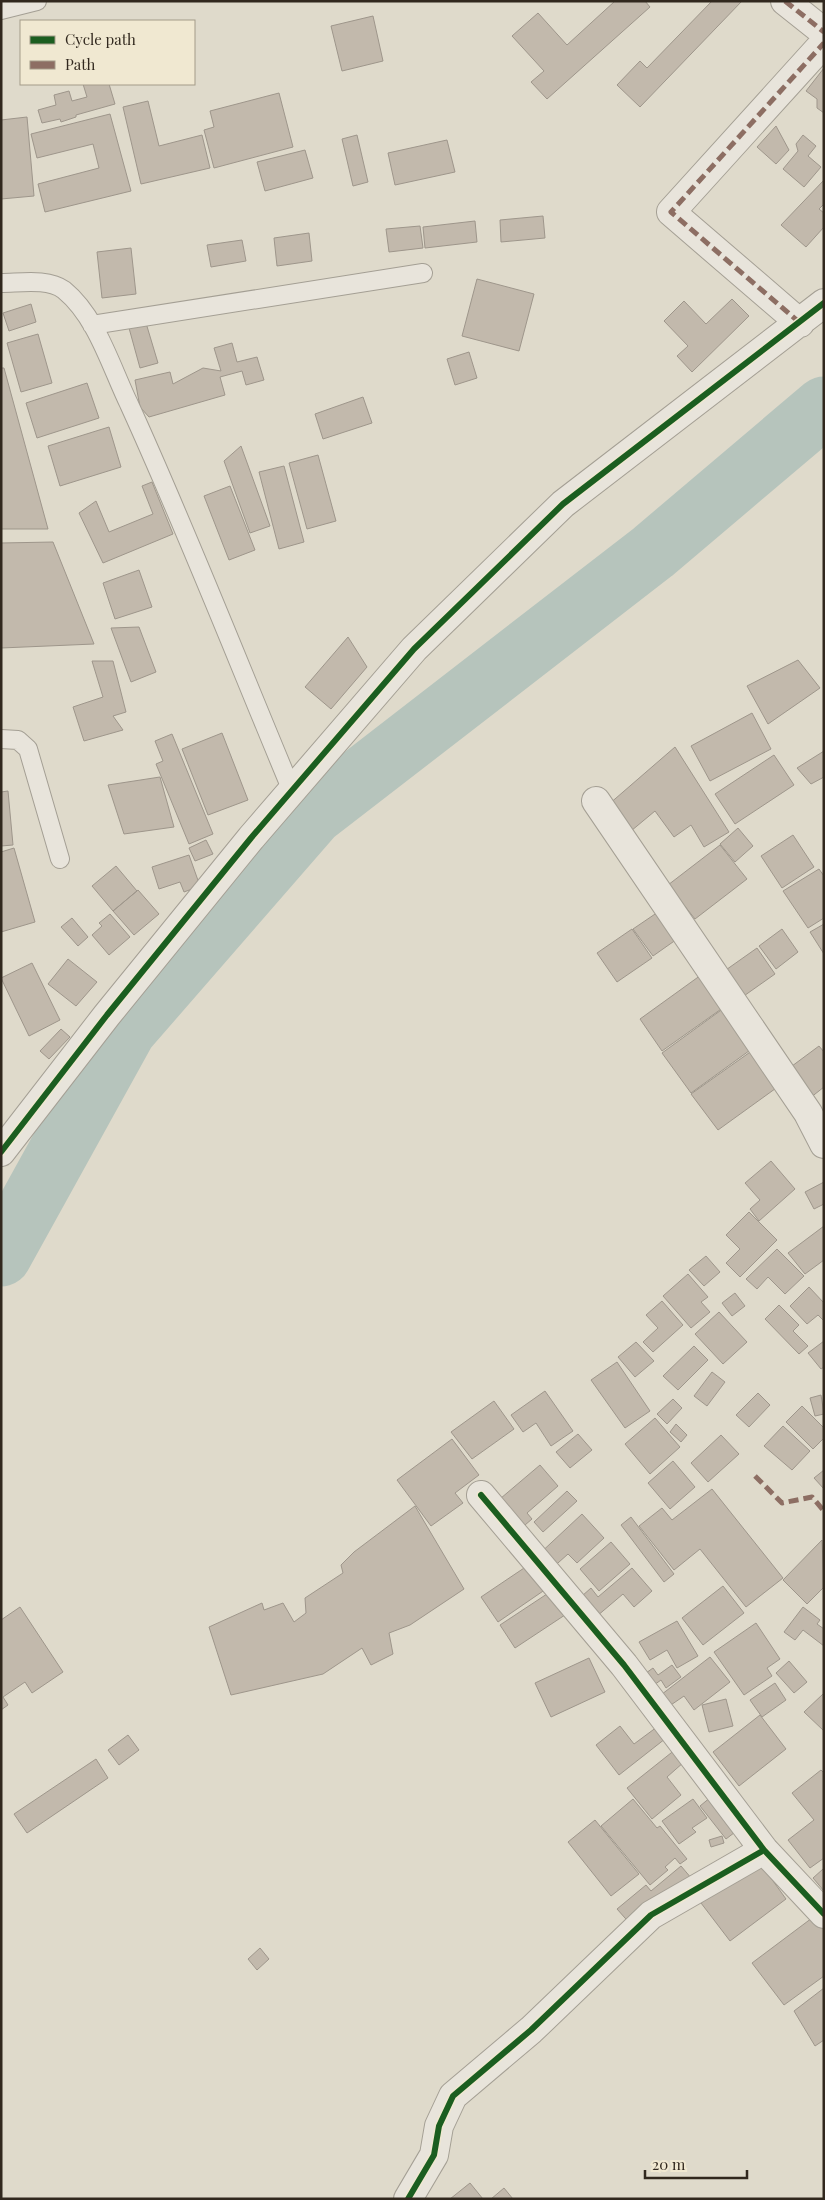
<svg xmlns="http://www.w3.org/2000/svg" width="825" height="2200" viewBox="0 0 825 2200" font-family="'Playfair Display',serif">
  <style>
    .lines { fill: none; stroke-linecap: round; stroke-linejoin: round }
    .river { stroke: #b6c4bc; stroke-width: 61 }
    .building { fill: #c2b9ac; stroke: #9e968b }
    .lane-casing { stroke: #a49f94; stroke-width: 20 }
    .street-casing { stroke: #a49f94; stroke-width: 30 }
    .lane { stroke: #e8e4db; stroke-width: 18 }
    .street { stroke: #e8e4db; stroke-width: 28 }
    .quiet { stroke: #8d6e63; stroke-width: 5; stroke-dasharray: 10 5; stroke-linecap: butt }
    .cycleway-casing { stroke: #f0e8d1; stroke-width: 9 }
    .cycleway { stroke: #1b5e20; stroke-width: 6 }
  </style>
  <rect width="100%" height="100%" fill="#dfdacb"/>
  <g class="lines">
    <path class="river" d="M1 1256 126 1030 313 815 653 552 824 407"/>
  </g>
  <path class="building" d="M645 1 650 7 547 99 531 82 544 71 512 36 538 13 567 45 615 1Z
    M712 1H742L640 107 617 85 640 61 647 68Z
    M373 16 383 61 342 71 331 26Z
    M824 68V113L817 108V99L806 91Z
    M83 84H109L115 104 76 115V117L61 122 60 119 42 123 38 110 56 105 54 95 69 91 72 101 87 97Z
    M279 93 293 147 214 168 204 130 214 127 210 111Z
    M148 101 159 146 202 135 210 168 141 184 123 107Z
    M110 114 131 191 45 212 38 184 99 168 93 144 37 158 31 134Z
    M27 117 34 196 1 199V120Z
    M776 126 789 150 776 164 757 147Z
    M357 135 368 182 353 186 342 139Z
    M803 135 816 146 808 156 821 167 804 187 783 169 798 151 796 144Z
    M447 140 455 172 395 185 388 153Z
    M305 150 313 178 265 191 257 162Z
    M824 180V204L819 209 824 213V227L806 247 781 225Z
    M543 216 545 238 501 242 500 220Z
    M475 221 477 242 425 248 423 227Z
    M420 226 423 248 389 252 386 229Z
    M309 233 312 261 277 266 274 238Z
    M242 240 246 261 211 267 207 245Z
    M131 248 136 294 102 298 97 252Z
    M477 279 534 294 519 351 462 336Z
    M732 299 749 316 692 372 677 356 688 346 664 321 684 301 706 324Z
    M31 304 36 322 9 331 3 313Z
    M146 323 158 363 140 368 129 328Z
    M38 334 52 383 21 392 7 343Z
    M232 343 237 362 257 357 264 380 246 385 242 371 220 377 225 395 149 417 140 407 135 380 170 372 173 384 203 368 221 371 214 348Z
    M469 352 477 378 455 385 447 359Z
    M1 368H4L48 529H1Z
    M87 383 99 418 37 438 26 403Z
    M363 397 372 423 323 439 315 414Z
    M109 427 121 467 60 486 48 446Z
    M241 446 270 526 250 533 224 461Z
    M318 455 336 521 307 529 289 463Z
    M284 466 304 542 279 549 259 472Z
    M152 482 173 534 103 563 79 513 96 501 109 532 153 514 142 486Z
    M230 486 255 550 229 560 204 496Z
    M53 542 94 644 1 648V543Z
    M139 570 152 607 115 619 103 583Z
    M139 627 156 672 131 682 111 628Z
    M348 637 367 667 331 709 305 687Z
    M798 660 820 688 768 724 747 686Z
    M92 661H113L126 712 113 716 123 730 84 741 73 707 103 697Z
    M752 713 771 749 710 781 691 746Z
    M222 733 248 800 208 815 182 749Z
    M172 734 213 834 189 844 156 764 163 761 155 741Z
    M675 747 729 832 704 847 691 825 674 837 655 811 631 831 608 805Z
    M824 751V777L811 784 797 768Z
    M774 755 794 785 735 824 715 794Z
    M160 777 174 827 124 834 108 785Z
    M8 791 13 845 1 846V792Z
    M738 828 753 846 735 862 720 844Z
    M793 835 814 867 782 888 761 856Z
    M206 840 213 854 195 861 189 848Z
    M720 845 747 879 695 919 668 885Z
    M14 848 35 922 1 932V852Z
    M189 855 200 886 184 892 180 882 159 889 152 867Z
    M116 866 137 891 113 911 92 886Z
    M819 869 824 876V918L808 928 783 891Z
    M138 890 159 914 134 935 113 911Z
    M661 910 680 937 653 956 633 929Z
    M110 914 130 937 109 955 92 935 102 926 99 923Z
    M72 918 88 937 78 946 61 927Z
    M824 924V954L810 932Z
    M632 929 652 958 617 982 597 953Z
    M782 929 798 952 776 969 759 946Z
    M757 948 775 974 741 998 723 972Z
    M68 959 97 982 76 1006 48 984Z
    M32 963 60 1020 29 1036 1 978Z
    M701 975 724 1007 662 1051 640 1019Z
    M724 1008 753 1048 691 1093 662 1053Z
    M61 1029 70 1037 49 1059 40 1051Z
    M819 1046 824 1052V1087L810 1098 788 1069Z
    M753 1050 779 1086 718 1130 691 1094Z
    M771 1161 795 1189 759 1221 750 1209 760 1200 745 1183Z
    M824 1182V1204L814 1209 805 1192Z
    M749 1212 777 1240 740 1277 726 1263 740 1249 726 1235Z
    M824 1226V1260L805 1274 788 1253Z
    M777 1249 804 1276 785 1294 768 1277 757 1289 746 1279Z
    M706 1256 720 1272 704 1286 689 1270Z
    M688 1274 708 1297 701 1302 710 1312 691 1328 663 1296Z
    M809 1287 824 1303V1321L818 1315 807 1324 790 1306Z
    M735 1293 745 1306 732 1316 722 1303Z
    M662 1301 683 1325 653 1352 643 1342 658 1328 646 1315Z
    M779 1305 799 1325 793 1331 808 1346 799 1354 765 1319Z
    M719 1312 747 1342 723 1364 695 1334Z
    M824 1341V1367L821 1369 808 1353Z
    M636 1342 654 1361 635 1377 618 1357Z
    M694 1346 708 1360 678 1390 663 1376Z
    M617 1362 650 1411 625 1428 591 1380Z
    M712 1372 725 1382 707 1406 694 1396Z
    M545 1391 573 1431 551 1446 536 1423 523 1432 511 1415Z
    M758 1393 770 1405 749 1427 736 1415Z
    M821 1395 824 1414 815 1416 810 1398Z
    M673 1399 682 1408 667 1424 657 1414Z
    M494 1401 514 1429 472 1459 451 1432Z
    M802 1406 824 1428V1438L813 1449 786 1422Z
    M655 1418 680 1447 650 1474 625 1444Z
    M676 1424 687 1435 681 1442 670 1432Z
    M783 1426 810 1451 792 1470 764 1446Z
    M578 1434 592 1450 570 1468 556 1452Z
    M721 1435 739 1454 708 1482 691 1463Z
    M452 1439 479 1475 455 1493 463 1503 431 1526 397 1480Z
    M673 1461 695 1487 670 1509 648 1483Z
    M540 1465 558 1486 527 1513 532 1519 518 1531 494 1504Z
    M824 1470V1489L814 1478Z
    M712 1489 783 1578 746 1607 700 1549 674 1570 639 1526 662 1508 672 1520Z
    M567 1491 577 1501 543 1532 534 1522Z
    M415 1506 464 1589 410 1625 389 1633 393 1654 371 1665 362 1648 323 1674 231 1695 209 1627 262 1603 264 1610 283 1603 294 1622 306 1613 305 1598 343 1573 341 1565 354 1552Z
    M582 1514 604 1538 577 1563 568 1554 549 1571 536 1557Z
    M631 1517 674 1574 664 1582 621 1525Z
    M822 1540 824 1587 807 1604 783 1580Z
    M611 1542 630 1564 599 1591 580 1569Z
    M533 1562 549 1587 498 1622 481 1597Z
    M632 1568 652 1591 634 1607 623 1594 590 1622 573 1604 591 1588 598 1597Z
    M723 1586 744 1613 703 1645 682 1618Z
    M556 1588 571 1611 515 1648 500 1625Z
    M20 1607 63 1672 32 1693 25 1682 3 1697 8 1705 1 1710V1620Z
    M803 1607 820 1620 817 1624 824 1629V1646L803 1630 795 1640 784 1632Z
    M677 1621 698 1656 677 1668 667 1650 650 1660 639 1642Z
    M756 1623 780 1659 767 1668 772 1676 744 1695 714 1652Z
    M710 1657 730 1682 694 1710 684 1696 665 1709 657 1698Z
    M589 1658 605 1692 551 1717 535 1683Z
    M789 1661 807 1682 794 1693 776 1673Z
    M672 1665 681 1677 666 1688 661 1680 647 1690 639 1678 653 1668 658 1675Z
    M775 1683 786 1700 762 1717 750 1700Z
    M823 1694 824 1695V1731L804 1712Z
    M726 1699 733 1726 709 1732 702 1705Z
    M760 1715 786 1749 739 1786 713 1752Z
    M661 1724 670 1735 619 1775 596 1745 620 1726 634 1744Z
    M128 1735 139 1750 119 1765 108 1750Z
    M681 1745 684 1762 667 1777 681 1795 652 1819 627 1788Z
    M96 1759 108 1778 27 1833 14 1814Z
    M821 1770 824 1773V1858L810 1868 788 1840 814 1820 792 1793Z
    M717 1792 743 1826 726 1839 700 1806Z
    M633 1799 657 1828 660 1826 687 1859 680 1864 675 1858 665 1867 668 1870 650 1885 601 1826Z
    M693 1799 707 1818 692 1828 696 1832 679 1844 662 1821Z
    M595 1820 639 1874 611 1896 568 1842Z
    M722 1836 724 1843 711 1847 709 1840Z
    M758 1860 786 1899 730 1941 701 1903Z
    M681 1866 692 1879 633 1927 617 1909 646 1885 651 1891Z
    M823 1869 824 1871V1891L813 1878Z
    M816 1915 824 1924V1976L784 2005 752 1963Z
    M260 1948 269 1959 257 1970 248 1959Z
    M824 1988V2040L815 2046 794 2011Z
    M470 2183 483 2199H450Z
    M504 2188 513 2199H491Z"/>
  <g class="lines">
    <g class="lane-casing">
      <path id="lane" d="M1 10 37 1
        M1 283C20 283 48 278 64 290 97 317 111 367 129 404 187 531 238 662 292 791
        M92 325 423 273
        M1 739 18 740 28 749 60 859"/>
    </g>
    <g class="street-casing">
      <path id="street" d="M785 1 824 32
        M800 323 671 212 824 43
        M596 801 808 1113 824 1144
        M1 1152 107 1015 251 838 414 649 563 504 824 303
        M481 1495 624 1665 764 1850 824 1914
        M408 2199 434 2155 439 2126 453 2096 531 2030 651 1915 764 1850"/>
    </g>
    <use href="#lane" class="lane"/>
    <use href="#street" class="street"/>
    <path class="quiet" d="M785 1 824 32
      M800 323 671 212 824 43
      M755 1476 782 1503 812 1497 824 1511"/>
    <g class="cycleway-casing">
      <path id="cycleway" d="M1 1152 107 1015 251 838 414 649 563 504 824 303
        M481 1495 624 1665 764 1850 824 1914
        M408 2199 434 2155 439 2126 453 2096 531 2030 651 1915 764 1850"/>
    </g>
    <use href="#cycleway" class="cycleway"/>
  </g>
  <rect width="825" height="2200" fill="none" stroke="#31281e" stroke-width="5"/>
  <rect x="20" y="20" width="175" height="65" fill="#f0e8d1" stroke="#a49b89"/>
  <rect x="30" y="36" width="25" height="8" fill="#1b5e20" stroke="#a49b89"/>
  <text x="65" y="45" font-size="15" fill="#31281e">Cycle path</text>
  <rect x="30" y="61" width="25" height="8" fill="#8d6e63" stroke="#a49b89"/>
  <text x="65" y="70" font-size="15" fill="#31281e">Path</text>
  <path d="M645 2170v8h102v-8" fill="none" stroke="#31281e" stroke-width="2.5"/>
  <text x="652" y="2170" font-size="15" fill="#31281e" stroke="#f0e8d1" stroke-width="4" paint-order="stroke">20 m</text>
</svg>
